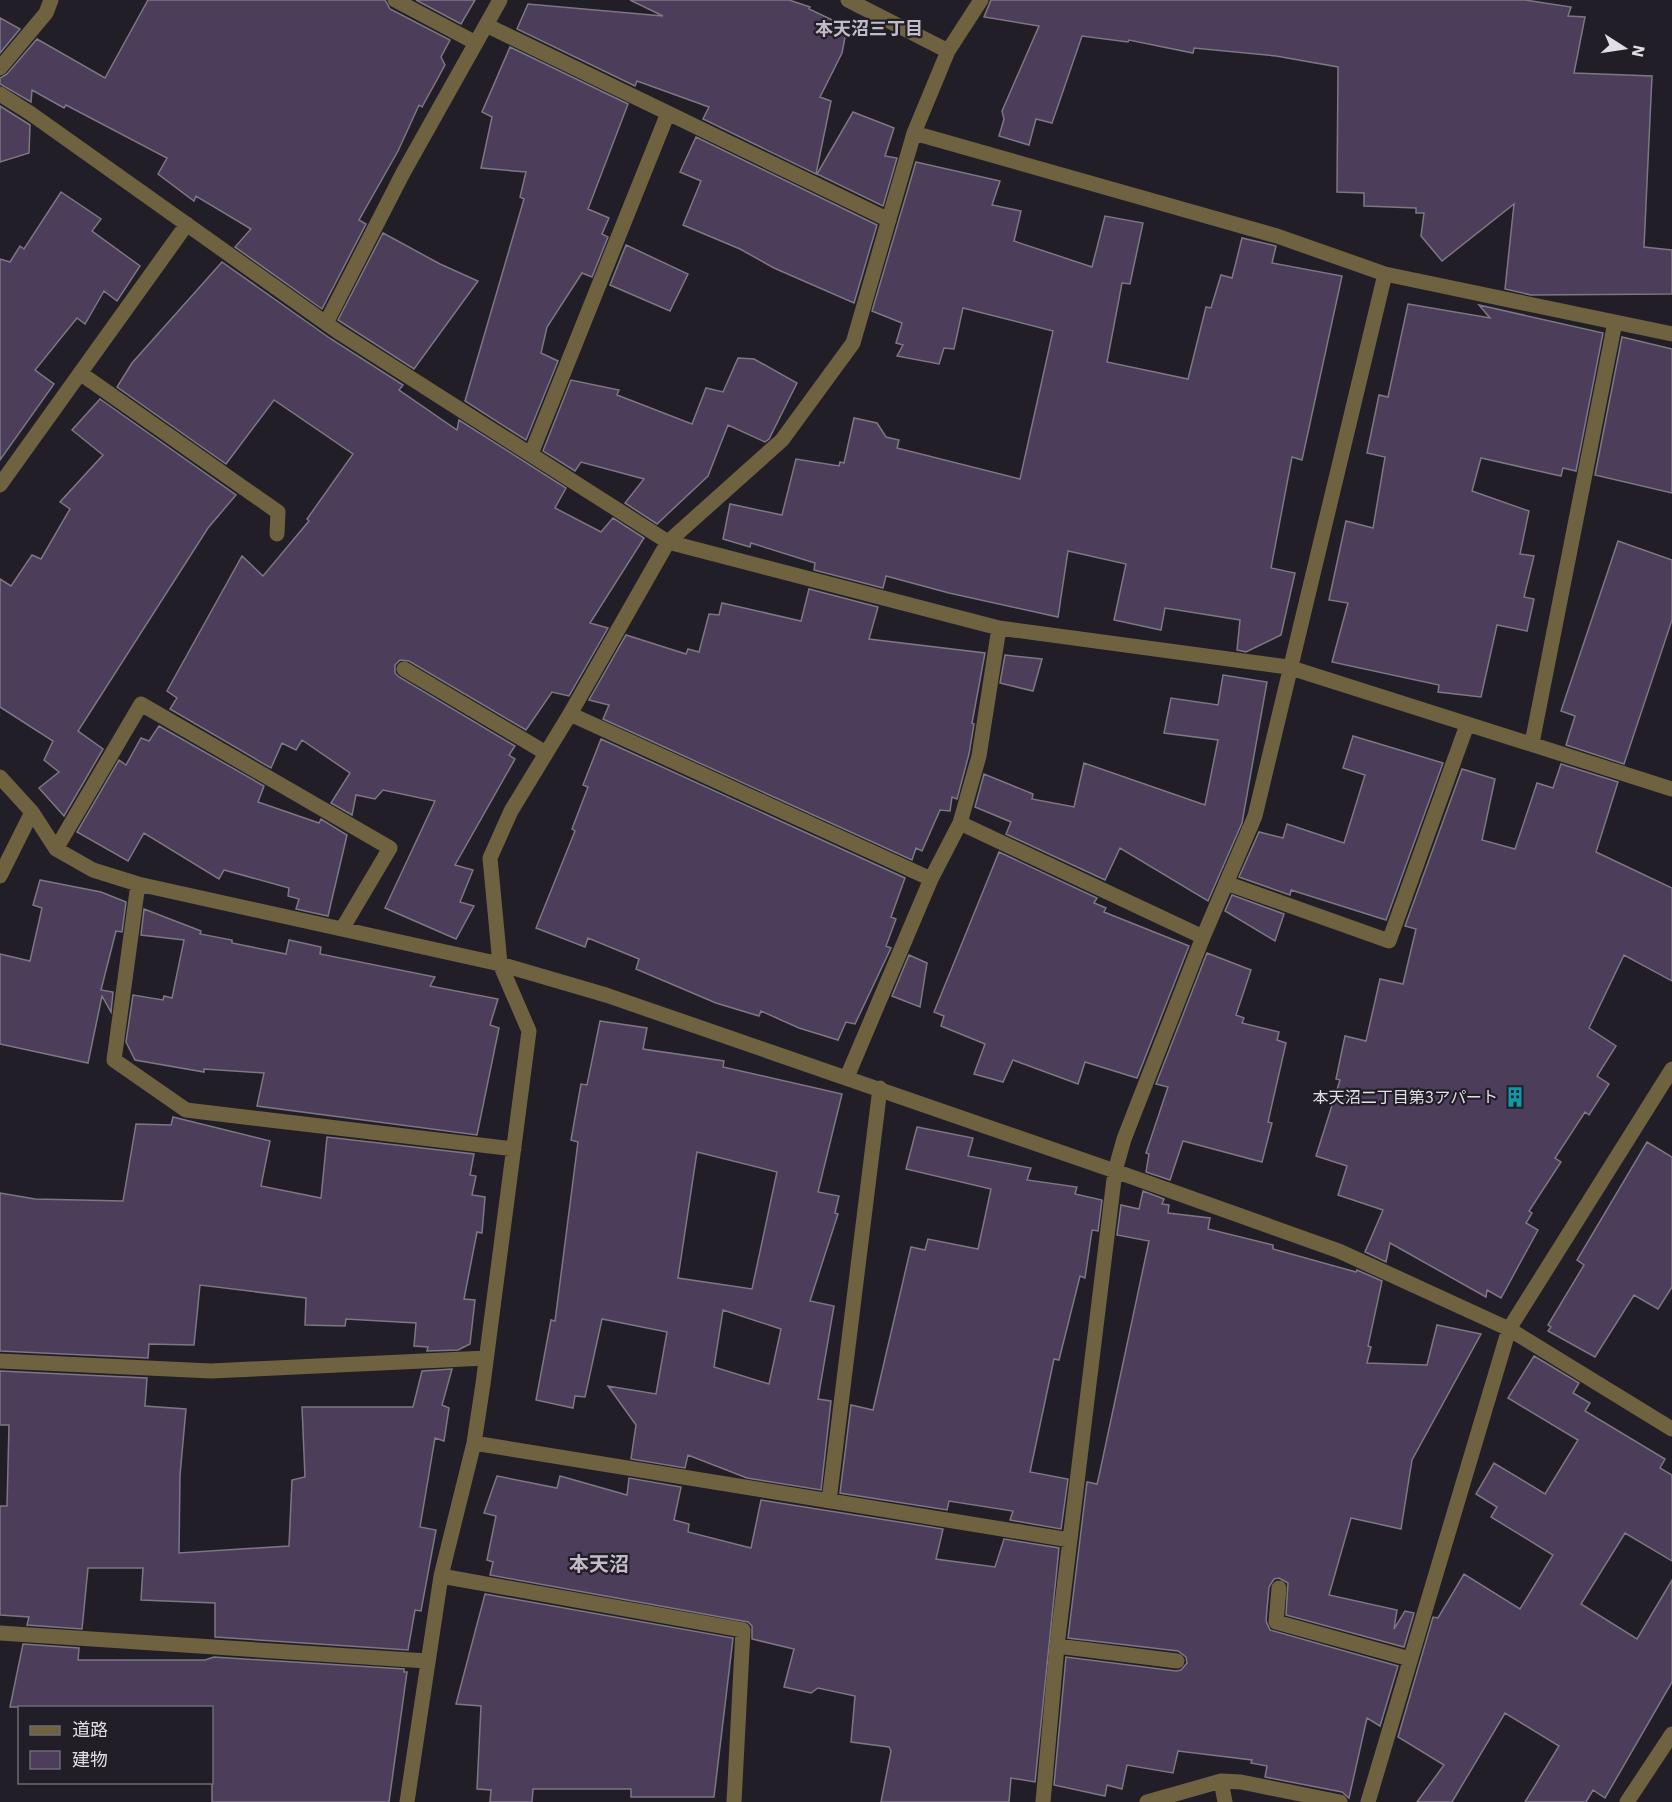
<svg xmlns="http://www.w3.org/2000/svg" width="1672" height="1802" viewBox="0 0 1672 1802" font-family="'IBM Plex Sans','Noto Sans JP',sans-serif">
  <style>
    .building { fill: #4c3d5b; stroke: #7c7882; stroke-width: 1.5; fill-rule: evenodd }
    .lines { fill: none; stroke-linecap: round; stroke-linejoin: round }
    .minor { stroke: #6e6241; stroke-width: 15 }
    .labels { text-anchor: middle; stroke-width: 4.5; stroke-linejoin: round; paint-order: stroke }
    .poi-label { font-size: 16px; fill: #e1dee4; stroke: #221e27; text-anchor: end }
    .neighbourhood-label { font-size: 18px; font-weight: bold; fill: #c1bcc7; stroke: #221e27 }
    .quarter-label { font-size: 20px; font-weight: bold; fill: #c1bcc7; stroke: #221e27 }
  </style>
  <rect width="100%" height="100%" fill="#221e27"/>
  <path class="building" d="M148 0H385L390 9 450 40 441 57 445 65 422 107 419 105 398 151 359 220 366 224 322 309 235 247 251 229 196 196 194 201 158 174 167 158 66 105 64 108 32 90 31 102 0 84V78L7 74 37 39 105 78Z
    M416 0H475L461 24Z
    M630 0H789L810 7 809 9 847 27 842 53 820 97 831 101 816 174 703 119 709 107 637 81 635 86 517 29 528 4 663 16Z
    M991 0H1525L1571 7 1568 16 1585 17 1574 73 1652 76 1644 247 1672 250V294L1531 295 1505 289 1514 204 1442 261 1421 236 1424 213H1416V208L1364 206V193L1337 192 1338 67 1276 56 1194 48 1193 53 1129 40 1128 42 1082 36 1052 123 1036 119 1029 145 999 136 1004 119 1002 111 1039 26 984 17Z
    M0 18 20 29 0 53Z
    M510 47 628 104 588 209 609 218 602 234 608 237 592 277 582 273 547 327 541 353 558 361 526 440 465 401 524 199 520 197 526 172 481 168 492 117 482 112Z
    M0 106 30 125 29 153 0 162Z
    M853 112 894 128 885 156 897 158 883 206 817 174Z
    M696 137 877 225 854 303 774 268 740 249 683 225 701 181 680 172Z
    M916 162 1000 181 992 205 1021 211 1014 241 1092 267 1105 216 1143 223 1130 284 1122 283 1107 362 1188 379 1206 307 1211 308 1221 275 1232 278 1242 238 1276 246 1272 263 1342 276 1302 460 1292 457 1271 568 1295 573 1281 635 1246 652 1237 650 1240 620 1165 608 1161 630 1114 620 1126 564 1068 551 1058 617 949 593 886 576 883 588 814 570 815 563 751 543 750 547 723 539 730 504 782 515 796 459 839 466 840 462 844 463 854 418 877 423 886 437 899 440 897 448 1020 479 1053 331 963 308 954 349 944 348 939 364 897 356 903 345 896 343 902 323 872 311Z
    M61 192 101 219 92 231 140 266 117 301 104 291 85 324 77 318 35 370 54 384 0 460V259L10 262 20 246 24 249Z
    M383 233 440 264 478 281 414 369 338 320Z
    M626 245 688 274 670 311 610 285Z
    M222 262 331 339 403 385 399 390 457 430 459 420 566 488 555 508 601 532 613 518 644 538 590 623 608 628 569 696 552 692 526 730 409 661 400 660 395 665V673L399 677 515 746 509 755 515 759 455 865 473 870 460 902 474 906 456 939 385 908 435 801 383 790 375 799 356 795 352 815 331 803 350 773 302 740 296 750 282 743 271 768 170 709 177 698 167 691 242 556 263 576 309 521 307 519 353 454 274 400 226 464 117 387 132 363Z
    M1408 304 1490 318 1479 305 1603 333 1576 471 1563 468 1561 476 1481 458 1472 491 1529 511 1520 554 1534 556 1524 597 1534 599 1527 631 1497 625 1481 697 1438 692 1439 685 1332 662 1348 603 1329 600 1346 521 1373 528 1385 457 1367 453 1379 395 1388 397Z
    M1622 337 1672 349V493L1595 475Z
    M738 358 754 359 797 383 769 439 765 442 728 425 708 476 657 524 625 503 644 479 581 462 575 471 543 451 571 380 619 390 617 395 692 424 706 388 723 392Z
    M100 399 236 495 208 528 78 731 103 749 64 816 39 788 59 772 44 760 53 741 0 707V579L11 586 32 555 41 559 70 509 60 502 103 455 72 430Z
    M1618 541 1672 560V620L1624 764 1566 745 1575 716 1561 711Z
    M809 589 878 607 869 639 985 653 972 723 974 724 969 754 957 799 952 797 950 811 940 810 922 851 916 848 912 860 603 719 609 705 589 700 626 635 686 654 688 649 699 652 709 614 719 615 722 603 801 621Z
    M1005 655 1042 659 1033 691 1000 683Z
    M1223 675 1267 682 1242 823 1208 901 1120 848 1105 880 1006 834 1011 822 975 807 984 774 1033 794 1032 799 1074 807 1084 763 1205 805 1218 740 1164 733 1171 698 1218 705Z
    M159 726 264 786 258 802 319 823 321 819 347 835 328 916 296 909 299 899 288 896 289 888 224 870 219 879 144 833 128 861 77 832 119 760 126 765 141 738 149 741Z
    M1353 736 1443 763 1386 920 1291 890 1290 895 1239 877 1259 832 1283 838 1287 824 1344 843 1365 775 1343 768Z
    M601 739 905 878 891 917 896 919 886 946 891 948 855 1024 846 1022 838 1040 799 1028 761 1011 759 1016 716 1003 636 969 639 959 588 938 585 947 536 928 575 831 572 829 588 787 583 785Z
    M1561 764 1618 782 1596 852 1672 888V981L1624 955 1589 1028 1616 1046 1597 1076 1609 1084 1589 1115 1585 1112 1555 1158 1561 1162 1529 1211 1532 1213 1526 1223 1538 1230 1501 1298 1487 1290 1486 1297 1390 1243 1386 1262 1365 1252 1383 1210 1338 1195 1347 1166 1316 1156 1340 1080 1336 1079 1345 1036 1366 1041 1380 979 1403 984 1416 929 1405 926 1462 769 1495 779 1482 840 1515 849 1537 783 1553 788Z
    M999 852 1097 898 1094 903 1106 908 1104 912 1189 946 1137 1078 1085 1062 1078 1084 1013 1060 1003 1082 974 1074 985 1044 941 1026 944 1016 934 1012Z
    M40 880 101 892 126 902 122 932 116 931 101 990 113 992 111 1012 102 996 88 1063 0 1044V954L30 961 42 908 33 905Z
    M1232 895 1284 914 1275 941 1225 911Z
    M144 909 201 931 200 934 232 940V943L286 954 289 940 321 947 320 954 435 977 430 986 498 999 490 1025 499 1028 477 1135 257 1106 264 1073 204 1069V1072L135 1060 126 1042 133 995 163 1000 164 996 172 998 184 940 141 935Z
    M1207 953 1251 970 1236 1015 1244 1018 1242 1023 1279 1032 1277 1040 1286 1043 1268 1122 1272 1123 1262 1162 1183 1141 1170 1180 1146 1172 1149 1154 1146 1153 1168 1087 1156 1084Z
    M909 955 927 963 920 1007 892 996Z
    M600 1021 647 1028 643 1049 724 1061 723 1067 842 1094 818 1192 839 1196 835 1213 838 1214 810 1301 834 1306 818 1399 831 1401 821 1490 747 1478 688 1455 685 1468 631 1459 636 1425 608 1386 656 1394 667 1332 602 1319 585 1397 575 1396 573 1408 536 1400 551 1320 555 1321 578 1142 571 1140 581 1084 587 1085ZM697 1152 777 1172 752 1289 678 1278ZM723 1310 781 1329 769 1384 714 1367Z
    M173 1117 270 1141 261 1186 321 1198 327 1137 474 1154 470 1175 476 1176 472 1195 485 1197 482 1233 477 1232 464 1299 475 1300 470 1344 458 1350 427 1351 428 1347 414 1346 416 1323 346 1319 345 1326 305 1325 306 1298 200 1285 194 1345 149 1344 148 1358 0 1351V1193L35 1199 123 1201 136 1124 171 1125Z
    M917 1127 973 1138 968 1156 1031 1168 1027 1180 1077 1187 1075 1194 1102 1200 1098 1231 1092 1230 1085 1278 1080 1276 1059 1360 1054 1359 1030 1472 1068 1479 1061 1529 1010 1520 1013 1511 949 1501 947 1510 840 1493 851 1405 873 1410 911 1247 925 1250 928 1239 978 1249 991 1189 906 1169Z
    M1647 1142 1672 1157V1287L1658 1309 1634 1295 1595 1357 1548 1331 1551 1327 1548 1325 1584 1265 1577 1260Z
    M1143 1191 1164 1199 1162 1204 1169 1205 1168 1213 1210 1218 1208 1229 1273 1245V1249L1356 1272 1357 1270 1382 1281 1368 1346 1371 1347 1367 1363 1427 1365 1437 1325 1481 1334 1412 1460 1401 1529 1351 1518 1329 1595 1397 1610 1394 1629 1405 1611 1414 1613 1404 1647 1286 1615 1288 1583 1279 1578 1274 1579 1269 1587 1266 1621 1270 1630 1398 1666 1380 1726 1367 1718 1349 1798 1342 1792 1265 1777 1267 1766 1251 1763 1252 1760 1178 1751 1173 1773 1127 1765 1122 1789 1107 1785 1105 1796 1054 1785 1066 1657 1176 1671 1181 1670 1187 1663 1186 1657 1178 1651 1068 1638 1087 1482 1097 1484 1099 1476 1149 1241 1117 1235 1121 1205 1139 1209Z
    M1534 1356 1579 1383 1573 1393 1590 1403 1585 1411 1665 1459 1660 1468 1672 1475V1561L1625 1533 1581 1604 1637 1639 1672 1580V1682L1605 1798 1593 1790 1586 1802H1525L1559 1746 1505 1713 1452 1802H1417L1444 1765 1398 1737 1433 1617 1438 1618 1464 1574 1520 1609 1553 1555 1491 1517 1497 1507 1476 1494 1494 1463 1545 1494 1578 1440 1508 1398Z
    M452 1369 442 1405 449 1408 444 1441 435 1438 420 1527 436 1530 421 1611 415 1610 408 1650 215 1637V1603L141 1600 143 1568H88L82 1629 27 1625 29 1617 0 1615V1506H7L9 1425H0V1371L147 1378 145 1406 186 1409 180 1475 179 1553 289 1546 292 1480 305 1477 302 1407H413L422 1371Z
    M497 1476 557 1488 560 1476 627 1495 629 1478 681 1487 674 1520 689 1524 688 1532 751 1548 761 1500 943 1529 936 1559 995 1567 1004 1539 1059 1548 1035 1782 1011 1778 1009 1802H881L891 1751 889 1747 851 1742 855 1696 818 1688 811 1693 784 1687 794 1649 752 1639V1626L748 1622 490 1575 493 1562 487 1560 496 1516 484 1513Z
    M485 1594 733 1638 714 1797H631V1789H533L532 1802H490L491 1790 477 1789 481 1706 456 1704Z
    M23 1644 79 1648 78 1660H205L214 1657 404 1669V1672H407L389 1802H212V1707H10Z"/>
  <g class="lines">
    <path class="minor" d="M395 0 476 43
      M848 0 948 51
      M486 25 889 220
      M0 68 46 13 51 0
      M0 94 30 113 337 331 668 542 999 628 1288 667 1672 789
      M914 133 1277 236 1385 274 1672 334
      M326 323 403 173 500 0
      M80 373 278 512 277 534
      M531 454 668 113
      M0 485 187 224
      M404 669 546 753
      M570 714 931 879
      M1532 743 1615 322
      M0 777 32 812 56 849 93 870 138 884 500 964 606 995 1115 1171 1339 1251 1509 1329 1672 1429
      M960 823 1203 937
      M56 849 141 704 390 848 342 929
      M0 876 32 812
      M1226 883 1389 941 1467 725
      M138 884 114 1060 186 1110 514 1149
      M847 1077 931 879 960 823 979 756 999 628
      M0 1361 211 1371 486 1358
      M474 1443 1070 1540
      M829 1501 880 1088
      M441 1576 743 1630 734 1802
      M1279 1588 1276 1622 1410 1659
      M0 1633 427 1661
      M1057 1646 1177 1661
      M1221 1781 1225 1802
      M407 1802 441 1576 474 1443 483 1384 529 1031 500 964 490 858 511 811 570 714 668 542 782 440 853 343 914 133 948 51 981 0
      M1043 1802 1057 1646 1115 1171 1124 1139 1203 937 1255 816 1385 274
      M1147 1802 1221 1781 1241 1782 1340 1802
      M1368 1802 1509 1329 1672 1069
      M1627 1802 1672 1734"/>
  </g>
  <defs>
    <g id="building-bare" transform="scale(1.62)"><path d="M-4-6H4V6H1V3H-1V6H-4ZM-2.5-4.3h1.7v1.8h-1.7ZM.8-4.3h1.7v1.8H.8ZM-2.5-1h1.7V.8h-1.7ZM.8-1h1.7V.8H.8Z" fill="#0f9aa8" stroke="#221e27" stroke-width="2.5" paint-order="stroke"/></g>
  </defs>
  <g fill-rule="evenodd">
    <use href="#building-bare" x="1515" y="1097"/>
  </g>
  <g class="labels">
    <g class="poi-label">
      <text x="1498" y="1103">本天沼二丁目第3アパート</text>
    </g>
    <g class="neighbourhood-label">
      <text x="869" y="35">本天沼三丁目</text>
    </g>
    <g class="quarter-label">
      <text x="599" y="1571">本天沼</text>
    </g>
  </g>
  <rect x="18" y="1706" width="195" height="78" fill="#221e27" stroke="#6e6b73" stroke-width="1.5"/>
  <rect x="30" y="1726" width="30" height="9" fill="#6e6241" stroke="#6e6b73" stroke-width="1.5"/>
  <text x="72" y="1736" font-size="18" fill="#e1dee4">道路</text>
  <rect x="30" y="1751" width="30" height="18" fill="#4c3d5b" stroke="#6e6b73" stroke-width="1.5"/>
  <text x="72" y="1766" font-size="18" fill="#e1dee4">建物</text>
  <g transform="translate(1624 48) rotate(102)" stroke="#221e27" stroke-width="4.5" paint-order="stroke">
  <path d="M0-4.5L10 22L0 15L-10 22Z" fill="#e1dee4"/>
  <text y="-9" font-size="16" font-weight="bold" text-anchor="middle" fill="#e1dee4">N</text>
  </g>
</svg>
